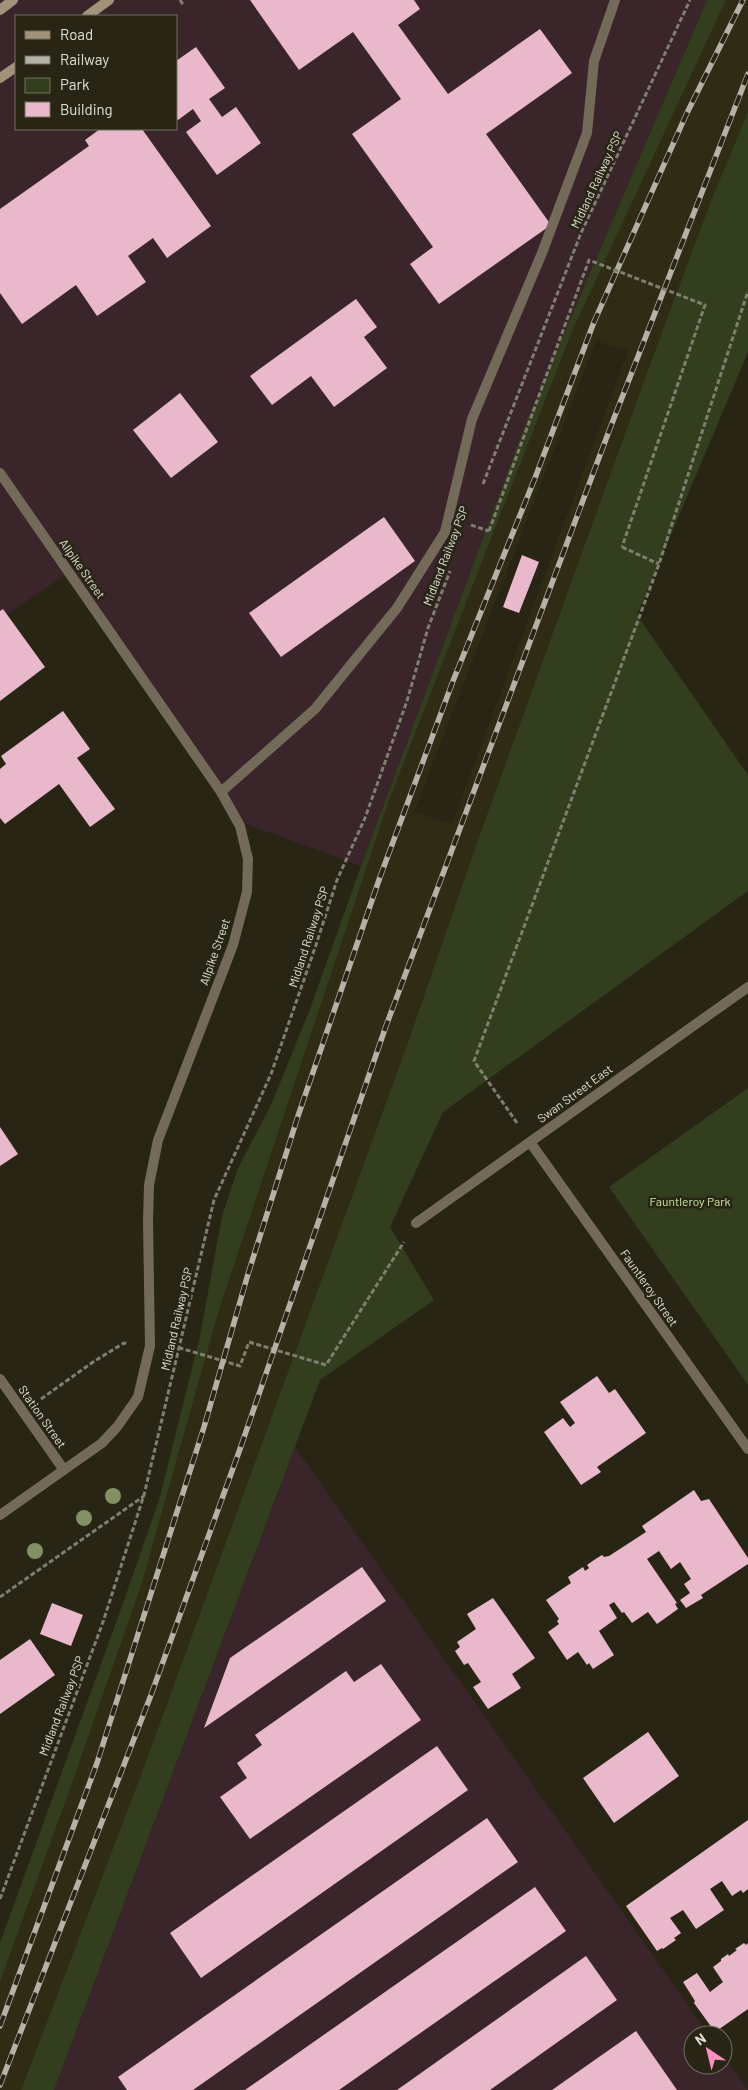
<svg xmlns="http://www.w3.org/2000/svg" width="748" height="2090" viewBox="0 0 748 2090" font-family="Barlow,sans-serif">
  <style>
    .built { fill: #2f2b14; fill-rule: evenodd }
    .industrial { fill: #39252a; fill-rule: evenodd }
    .green { fill: #323e1d }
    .building { fill: #e9b9cb }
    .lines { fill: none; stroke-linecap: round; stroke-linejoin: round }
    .path { stroke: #807e70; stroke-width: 3; stroke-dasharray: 5 2.5; stroke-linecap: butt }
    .lane { stroke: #746a5a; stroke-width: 10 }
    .street { stroke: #746a5a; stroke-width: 10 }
    .secondary { stroke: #a19279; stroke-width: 10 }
    .rail-casing { stroke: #b4b2a7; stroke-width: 5.5 }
    .rail { stroke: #282515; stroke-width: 4; stroke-dasharray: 11; stroke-linecap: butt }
    .path-bridge { stroke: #807e70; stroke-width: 3; stroke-dasharray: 5 2.5; stroke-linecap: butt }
    .tree { fill: #839065 }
    .labels { text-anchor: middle; stroke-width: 5; stroke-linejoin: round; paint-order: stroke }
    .street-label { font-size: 12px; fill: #e2e0d6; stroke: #282515 }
    .park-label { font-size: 12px; fill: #cee8a7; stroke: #282515 }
  </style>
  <rect width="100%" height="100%" fill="#282515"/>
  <path class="built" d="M726 0H748V112L712 198 652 359 480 834 407 1045 144 1767 64 1977 21 2090H0V1982L70 1789 142 1583 219 1310 388 803 571 334ZM596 341 628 351 452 824 414 812Z"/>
  <path class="industrial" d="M0 0H707L527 420 361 866 243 823 67 574 0 619ZM16 16H176V129H16Z
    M295 1447 709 2035H693V2065H723V2054L748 2090H54Z"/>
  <path class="green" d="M707 0H726L571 334 388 803 219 1310 142 1583 70 1789 0 1982V1943L122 1606 159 1500 200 1336 222 1216 238 1168 271 1105 310 1009 361 866 527 420Z
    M748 112V352L637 615 748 775V891L443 1112 390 1227 434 1300 320 1380 54 2090H21L144 1767 407 1045 480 834 652 359 712 198Z
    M748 1088V1385L609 1187Z"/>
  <path class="building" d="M250 0H414L420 9 398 25 448 94 540 29 572 73 486 134 551 225 439 304 410 264 433 247 352 134 401 99 353 32 299 70Z
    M196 47 225 88 209 99 222 117 236 107 261 143 217 175 186 132 201 121 193 109 178 120 176 118V61Z
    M100 129H142L211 226 167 258 153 238 128 256 146 282 97 316 76 285 22 324 0 293V209L89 146 85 140Z
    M356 299 377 327 364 337 387 368 334 407 311 376 272 405 250 376Z
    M180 393 218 442 171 478 133 430Z
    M384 517 415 561 281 657 249 613Z
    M522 555 539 562 519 613 503 607Z
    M3 609 45 667 0 701V611Z
    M63 711 90 749 77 758 115 809 90 827 59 784 5 824 0 818V769L6 764 1 756Z
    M0 1127 18 1154 0 1166Z
    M597 1376 609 1393 615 1389 646 1433 597 1467 601 1472 581 1485 544 1432 563 1418 570 1427 575 1423 560 1402Z
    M694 1490 701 1501 709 1499 748 1558V1564L701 1595 703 1598 686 1608 680 1600 690 1593 684 1584 691 1579 680 1562 671 1569 659 1551 647 1559 677 1603 675 1604 678 1609 657 1624 648 1612 632 1623 624 1612 622 1613 614 1602 609 1605 617 1618 599 1631 614 1655 593 1669 589 1663 587 1665 578 1652 567 1660 548 1632 559 1624 557 1621 559 1619 546 1600 571 1583 568 1577 583 1567 585 1571 589 1568 587 1565 594 1560 602 1555 604 1557 609 1556 646 1532 642 1526Z
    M362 1567 386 1601 204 1728 230 1658Z
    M493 1598 535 1658 512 1674 521 1688 488 1709 473 1687 481 1682 468 1663 464 1665 455 1651 460 1647 457 1642 476 1629 467 1614Z
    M52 1603 83 1615 71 1646 40 1634Z
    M30 1639 55 1675 0 1714V1660Z
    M381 1664 421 1720 250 1839 220 1797 247 1778 237 1763 262 1745 255 1735 346 1671 354 1682Z
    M648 1732 679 1776 614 1823 583 1778Z
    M437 1746 468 1790 201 1978 170 1933Z
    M487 1818 518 1862 193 2090H127L118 2077Z
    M748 1820V1889L743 1893 741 1890 732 1896 722 1881 710 1889 724 1910 696 1929 683 1910 670 1918 681 1933 674 1938 676 1940 663 1949 662 1948 657 1951 626 1906Z
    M535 1887 566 1931 339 2090H245Z
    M744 1943 746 1945 748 1943V2009L715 2032 694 2003 695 2001 683 1982 697 1973 710 1992 723 1982 713 1967 721 1961V1959L728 1954 729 1956 737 1950 735 1949Z
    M586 1956 617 2000 490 2090H397Z
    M636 2031 677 2090H552Z"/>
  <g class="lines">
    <path class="path" d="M180 0 184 6
      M483 484 581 233 690 0
      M471 525 489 531
      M622 547 659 564
      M517 1123 474 1061 659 564 748 291
      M171 1347 180 1348 240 1366 249 1342 326 1365 404 1242
      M41 1399 93 1362 124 1343 128 1344
      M0 1597 144 1496
      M0 1899 103 1622 144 1495 214 1200 271 1074 316 945 337 880 365 818 407 701 428 628 450 571"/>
    <path class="lane" d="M221 792 315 709 397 608 445 532 472 419 542 253 587 133 594 61 615 0"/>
    <path class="street" d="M0 473 221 792 240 826 248 859 247 892 233 945 158 1140 149 1185 148 1221 150 1346 138 1397 117 1427 102 1443 0 1515
      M530 1142 748 1449
      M416 1223 748 987
      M0 1379 64 1470"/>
    <path class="secondary" d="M0 10 13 0
      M87 16 109 0
      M0 78 16 67"/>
    <g class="rail-casing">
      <path id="rail" d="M0 2026 97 1763 204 1427 248 1274 298 1116 380 877 453 681 535 478 594 322 686 115 743 0
        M0 2085 151 1695 240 1449 386 1026 447 863 609 431 748 74"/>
    </g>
    <use href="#rail" class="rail"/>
    <path class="path-bridge" d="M489 531 589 260 705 305 622 547"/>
  </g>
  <g class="tree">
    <circle cx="113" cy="1496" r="8"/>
    <circle cx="84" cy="1518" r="8"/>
    <circle cx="35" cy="1551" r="8"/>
  </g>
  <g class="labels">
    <g class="street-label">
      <text transform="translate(597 180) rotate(-65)" y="4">Midland Railway PSP</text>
      <text transform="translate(446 556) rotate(-69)" y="4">Midland Railway PSP</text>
      <text transform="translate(82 569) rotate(55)" y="4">Allpike Street</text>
      <text transform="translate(309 937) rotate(-72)" y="4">Midland Railway PSP</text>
      <text transform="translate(215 952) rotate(-71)" y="4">Allpike Street</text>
      <text transform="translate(575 1094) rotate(-36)" y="4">Swan Street East</text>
      <text transform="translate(649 1288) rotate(55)" y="4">Fauntleroy Street</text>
      <text transform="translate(177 1319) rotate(-77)" y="4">Midland Railway PSP</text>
      <text transform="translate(42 1417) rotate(55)" y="4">Station Street</text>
      <text transform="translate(62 1706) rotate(-69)" y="4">Midland Railway PSP</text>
    </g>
    <g class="park-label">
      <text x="690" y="1206">Fauntleroy Park</text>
    </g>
  </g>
  <rect x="15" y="15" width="162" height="115" fill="#282515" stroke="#727062"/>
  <rect x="25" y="31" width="25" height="8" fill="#a19279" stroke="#727062"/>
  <text x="60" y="40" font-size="15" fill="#e2e0d6">Road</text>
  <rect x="25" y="56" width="25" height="8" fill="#b4b2a7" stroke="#727062"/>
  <text x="60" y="65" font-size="15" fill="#e2e0d6">Railway</text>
  <rect x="25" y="78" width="25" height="15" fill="#323e1d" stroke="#727062"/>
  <text x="60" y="90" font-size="15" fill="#e2e0d6">Park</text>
  <rect x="25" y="102" width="25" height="15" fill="#e9b9cb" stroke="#727062"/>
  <text x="60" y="115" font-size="15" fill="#e2e0d6">Building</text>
  <g transform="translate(708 2050) rotate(325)"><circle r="24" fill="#282515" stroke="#727062"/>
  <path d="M0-4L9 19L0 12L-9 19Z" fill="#fd8ebf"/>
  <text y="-8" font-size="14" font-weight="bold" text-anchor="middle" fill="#e2e0d6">N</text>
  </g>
</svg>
